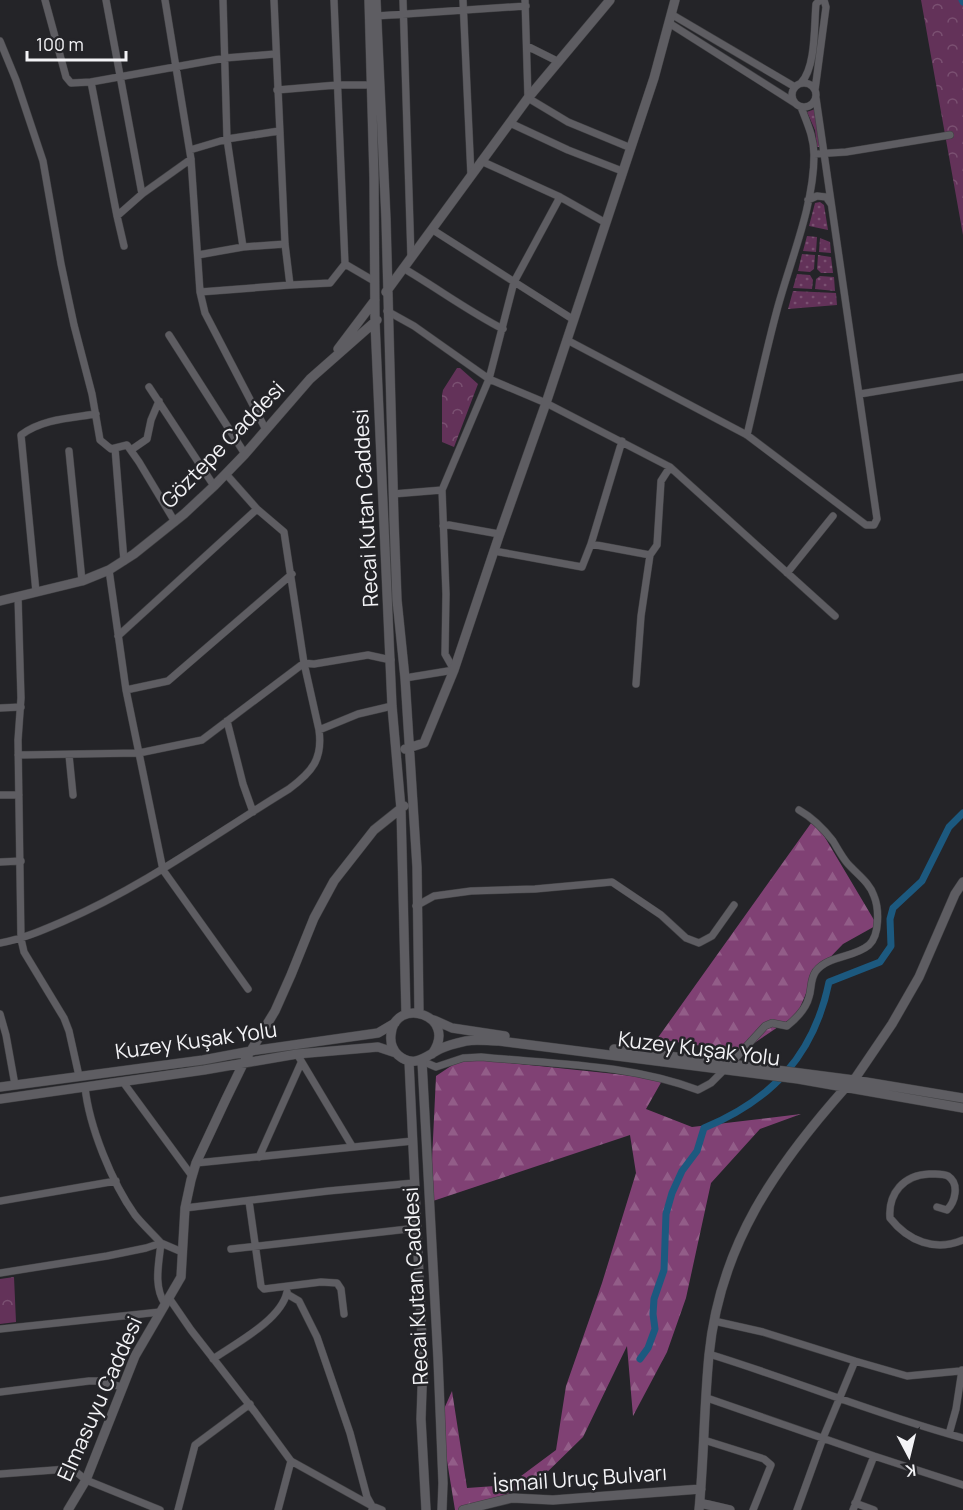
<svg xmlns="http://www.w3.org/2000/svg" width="963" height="1510" viewBox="0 0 963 1510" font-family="Manrope,sans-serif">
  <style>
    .grass { fill: url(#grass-dots) }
    .forest { fill: url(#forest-firs) }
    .park { fill: url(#park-crowns) }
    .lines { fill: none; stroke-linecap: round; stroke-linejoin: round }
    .canal { stroke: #1c597f; stroke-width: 7 }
    .street-casing { stroke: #404043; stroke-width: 8 }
    .secondary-casing { stroke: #404043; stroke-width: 10 }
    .street { stroke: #5e5d62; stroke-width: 7 }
    .secondary { stroke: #5e5d62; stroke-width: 9 }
    .labels { text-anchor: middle; stroke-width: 5; stroke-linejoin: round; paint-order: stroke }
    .street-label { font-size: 21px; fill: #f3f3f6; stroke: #242428 }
  </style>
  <defs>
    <pattern id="grass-dots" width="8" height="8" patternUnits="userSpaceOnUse" patternTransform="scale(1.5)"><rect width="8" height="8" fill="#633259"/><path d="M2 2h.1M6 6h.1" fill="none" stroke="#7a5071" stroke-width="1.8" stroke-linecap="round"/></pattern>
    <pattern id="forest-firs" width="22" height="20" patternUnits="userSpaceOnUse" patternTransform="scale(1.5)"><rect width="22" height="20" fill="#804174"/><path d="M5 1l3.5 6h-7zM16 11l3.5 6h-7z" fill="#925d88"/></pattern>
    <pattern id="park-crowns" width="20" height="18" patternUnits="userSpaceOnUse" patternTransform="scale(1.5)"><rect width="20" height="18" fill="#633259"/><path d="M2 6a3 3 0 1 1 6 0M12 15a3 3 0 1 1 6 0" fill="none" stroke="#7a5071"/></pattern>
  </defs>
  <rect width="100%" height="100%" fill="#242428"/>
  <path class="grass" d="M815 109 820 147H817L815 130 807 112Z
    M820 202 824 205 828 230 809 226 815 203Z
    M807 236 817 237 816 252 803 251Z
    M820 238 830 242 831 253 819 252Z
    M802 254 815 255 814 269 810 272 798 271Z
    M818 255 831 257 833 273H821L817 269Z
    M797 274 810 275 813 280 812 289 793 288Z
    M820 276 834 277 835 291 815 289 816 279Z
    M793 291 836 293 837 305 788 309Z"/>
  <path class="forest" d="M814 819 877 925 843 944 815 973 795 1019 781 1025 741 1052 657 1039Z
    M463 1058 663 1079 646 1109 692 1127 801 1114 760 1129 711 1183 686 1298 667 1352 633 1416 627 1346 583 1437 535 1484 463 1510H455L440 1418 452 1391 467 1488 509 1485 556 1450 566 1386 602 1283 636 1173 630 1135 430 1202 436 1076Z"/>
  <path class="park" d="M921 0H963V235Z
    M457 368H460L478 384 454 447 442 442V395L443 390Z
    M14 1277 16 1322 0 1324V1279Z"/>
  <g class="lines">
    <path class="canal" d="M962 0 963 2
      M640 1359 648 1348 655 1329 653 1314 654 1299 664 1270 666 1214 672 1193 682 1171 697 1151 704 1128C772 1100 814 1055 829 982L880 962 891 946 890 919 893 908 922 881 949 827 963 813"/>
    <g class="street-casing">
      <path id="street" d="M45 0 66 77 71 83 91 82 117 216 142 194 191 159
        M106 0 142 194
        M165 0 191 159 200 292 205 313 266 430
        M274 0 285 244 290 285 330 283 345 264 334 0
        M403 0 411 258
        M463 0 471 176
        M525 0 528 98 568 122 631 148
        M671 14 795 87
        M376 16 526 6
        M669 23 795 103
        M0 41 16 80 43 161 61 264 74 325 92 394 100 440 111 449 127 445 139 462 175 522
        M527 46 559 62
        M91 82 225 58 275 54
        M792 95a12 12 0 1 1 24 0a12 12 0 1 1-24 0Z
        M801 83C816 67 814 26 816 4L820 0
        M277 90 337 85H372
        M815 90 826 7 824 0
        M510 123 568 150 622 171
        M190 150 227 139 279 131
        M814 154 846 152 950 135
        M481 161 560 197 606 223
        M808 200 817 196 826 197 831 204
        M117 216 124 246
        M433 230 574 320
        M243 247 285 244
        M198 255 243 247 227 139 223 0
        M345 264 374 281
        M403 268C437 288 468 311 503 329
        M200 292 290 285
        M387 311 414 326 489 379 546 403 670 467 835 616
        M169 335 245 454
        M567 340 747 435 866 525H874L877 519 816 98
        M149 387 214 486
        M860 394 963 377
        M747 435C757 393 766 351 777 310 790 261 814 206 814 155 814 137 807 123 801 107
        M115 448 124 561
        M131 450 147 439 151 420 159 401
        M69 451 82 581
        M393 494 442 490
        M443 526 449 525 499 534
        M591 544 622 441
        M494 551 582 567 591 544 650 555
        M109 570 126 690 163 870 248 989
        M787 573 833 516
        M36 592 21 435C42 419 71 418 96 414
        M18 597 21 698 18 740 21 939 24 952 64 1018 69 1031 79 1076
        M118 636 257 509
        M391 660 368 655 314 664 304 663 319 730 358 714 392 706
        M405 678 454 670 445 654 446 594 442 490 489 379 514 282 560 197
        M636 684 641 616 650 555 657 545 661 481 670 467
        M126 690 168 681 292 574
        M0 708 21 707
        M227 721 243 784 253 812
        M18 755 139 753 202 740 304 663 284 532 257 509 226 474
        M69 755 73 795
        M0 795H19
        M0 862 21 861
        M416 906 434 896 471 891 535 889 612 882 661 915 686 938 699 943 712 936 734 905
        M0 943C23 939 43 930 64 921 145 886 215 834 289 789 312 772 323 759 319 730
        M0 1014 6 1035 15 1085
        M297 1054 352 1146
        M422 1061 436 1067 463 1058 481 1057C553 1064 630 1064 698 1090L711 1083 722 1072
        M733 1061 765 1026 772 1023 787 1026C797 1018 806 1009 809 997 812 988 810 979 816 971 829 955 854 958 869 945 880 935 879 908 874 896 870 883 857 874 848 864 842 857 838 849 833 841 823 828 813 818 799 810
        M123 1082 192 1176
        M85 1087C89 1126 112 1183 135 1215 143 1225 153 1234 161 1243 159 1263 153 1286 165 1304
        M259 1157 301 1063
        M196 1163 413 1141
        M0 1201 116 1181
        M249 1201 261 1286 264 1289 321 1282 337 1283 341 1289 344 1314
        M937 1207 947 1210C955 1202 960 1184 948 1176 943 1173 935 1174 929 1174 904 1175 888 1193 890 1218 908 1241 935 1252 963 1240
        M185 1208 328 1191 414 1183
        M231 1249 417 1228
        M0 1273 107 1256 146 1248 161 1243 182 1252
        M287 1294 299 1301 317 1337 350 1433 367 1497 372 1506 382 1510
        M169 1298 191 1330 255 1412 291 1461 372 1506V1510
        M714 1321 763 1332 855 1361 823 1438 797 1510
        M0 1329 160 1312
        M709 1354C794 1380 877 1415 963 1438
        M213 1359C236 1343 281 1320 287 1292
        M855 1361 907 1376 960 1371
        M0 1392 89 1381H99L122 1387
        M707 1398 874 1456 853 1510
        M949 1434 956 1409 962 1370
        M704 1440 764 1459 771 1465 753 1510
        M874 1456 963 1485
        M0 1474 68 1469 75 1471 86 1480 160 1510
        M855 1503 874 1510
        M178 1510 195 1445 250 1404
        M278 1510 291 1461"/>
    </g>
    <g class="secondary-casing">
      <path id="secondary" d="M369 0 374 178 375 322 392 706 401 809 406 1014
        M376 0 386 219 394 520 397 600 405 678 417 867 419 1013
        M386 292 528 98 610 0
        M338 349 375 300
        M0 601 82 581 109 570 134 554 184 514 214 486 245 454 310 379 377 320
        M405 749 424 743 454 670 499 536 546 403 654 78 675 0
        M434 1020 452 1028 505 1036
        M614 1049 854 1080 963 1098
        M432 1054C460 1015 394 995 391 1035 390 1043 393 1050 398 1055 414 1069 426 1056 440 1049 448 1045 457 1043 466 1041 477 1039 488 1041 499 1041L798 1079 963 1108
        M409 1061 423 1360 421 1419 426 1510
        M422 1061 438 1359 443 1483 442 1510
        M854 1080 892 1024 919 977 955 894 963 882
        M0 1087 203 1060 251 1051 378 1033 395 1023
        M0 1099 204 1070 297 1054 378 1047 396 1053
        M700 1503 730 1510
        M68 1510 86 1480 135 1356 181 1277 185 1208 191 1180 196 1163 226 1099 244 1062 275 1011 291 975 314 918 334 881 374 830 404 806
        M463 1510 512 1498 553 1500 701 1489
        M699 1510C704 1458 704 1406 709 1355 720 1245 775 1167 846 1087"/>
    </g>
    <use href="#street" class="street"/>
    <use href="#secondary" class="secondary"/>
  </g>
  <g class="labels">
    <g class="street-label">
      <text transform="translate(223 445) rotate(-46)" y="7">Göztepe Caddesi</text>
      <text transform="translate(366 508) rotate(-93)" y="7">Recai Kutan Caddesi</text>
      <text transform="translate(196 1041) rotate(-8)" y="7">Kuzey Kuşak Yolu</text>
      <text transform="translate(699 1049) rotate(7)" y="7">Kuzey Kuşak Yolu</text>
      <text transform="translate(416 1286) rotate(-93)" y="7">Recai Kutan Caddesi</text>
      <text transform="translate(100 1399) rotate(-66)" y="7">Elmasuyu Caddesi</text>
      <text transform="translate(580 1479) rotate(-4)" y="7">İsmail Uruç Bulvarı</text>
    </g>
  </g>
  <g transform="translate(909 1456) rotate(173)" stroke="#242428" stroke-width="4.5" paint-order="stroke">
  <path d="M0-4.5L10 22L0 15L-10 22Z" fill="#f3f3f6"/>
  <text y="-9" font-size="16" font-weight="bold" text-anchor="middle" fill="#f3f3f6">K</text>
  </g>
  <path d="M27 51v9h99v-9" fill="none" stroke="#f3f3f6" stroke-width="3"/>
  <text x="36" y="51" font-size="18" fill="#f3f3f6" stroke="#242428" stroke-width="4.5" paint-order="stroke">100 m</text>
</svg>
